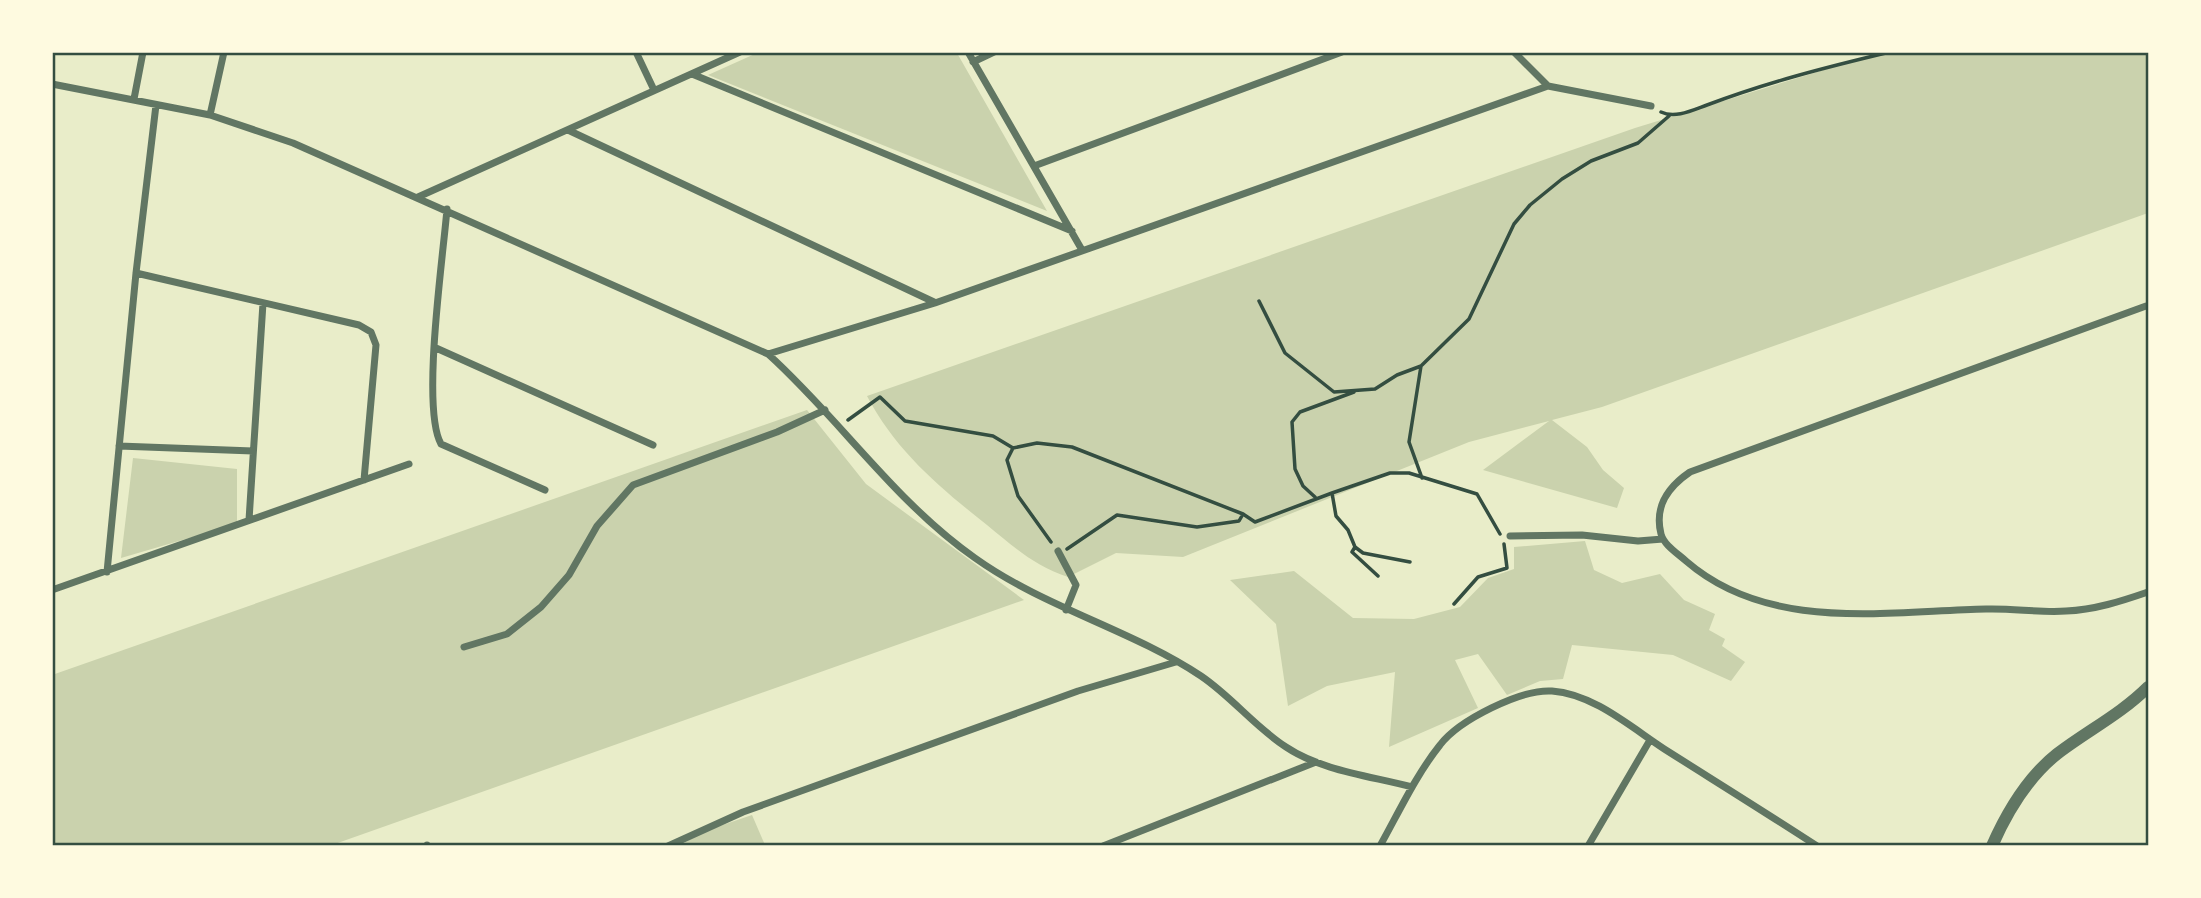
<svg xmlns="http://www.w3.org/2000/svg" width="2201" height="898" viewBox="0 0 2201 898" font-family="'Work Sans',sans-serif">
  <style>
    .green { fill: #cad2ad }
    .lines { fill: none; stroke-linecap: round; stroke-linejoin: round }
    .path { stroke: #344e41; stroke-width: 3.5 }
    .minor { stroke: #617663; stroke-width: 7 }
    .tertiary { stroke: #617663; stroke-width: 12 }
    .neatline { fill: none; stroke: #344e41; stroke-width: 2.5 }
  </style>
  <rect width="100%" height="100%" fill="#e9edc9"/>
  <path class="green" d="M757 53H957L1047 211 708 75Z
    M1879 53H2148V213L1602 407 1552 420 1587 447 1603 470 1624 488 1617 508 1483 470 1549 421 1469 442 1183 557 1116 553 1068 577C1034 566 1014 547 987 525 939 487 896 451 867 396L1635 128Z
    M807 410 866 484 1024 600 332 845H53L52 675Z
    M133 458 237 469V524L121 558Z
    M1585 541 1594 570 1622 583 1660 574 1684 600 1715 614 1709 630 1725 639 1722 646 1745 662 1731 681 1673 655 1572 645 1563 679 1540 681 1507 695 1478 654 1455 660 1478 708 1389 747 1395 672 1327 686 1288 706 1276 624 1230 580 1294 571 1353 618 1414 619 1460 607 1488 578 1514 569V547Z
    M752 815 765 845 678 846 705 831Z"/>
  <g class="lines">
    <path class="path" d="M1661 112C1675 119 1693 110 1707 105 1768 82 1827 67 1890 52
      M1259 301 1285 353 1334 392 1375 389 1397 375 1421 366
      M848 420 880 397 905 421 993 436 1013 448
      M1422 478 1409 442 1421 366 1469 319 1514 224 1530 205 1562 179 1591 161 1638 143 1669 116
      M1315 497 1303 486 1295 469 1292 422 1300 412 1354 392
      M1051 542 1018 496 1007 460 1013 448 1037 443 1072 447 1243 514
      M1355 547 1352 552 1378 576
      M1067 549 1117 515 1197 527 1239 521 1243 514 1255 522 1332 493
      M1410 562 1363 553 1355 547 1348 530 1336 516 1332 493 1390 473H1409L1477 494 1500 534
      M1454 604 1478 577 1507 568 1504 544"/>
    <path class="minor" d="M636 52 654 90
      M968 52 1082 250
      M1514 52 1548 86 1651 106
      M973 62 994 52
      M692 74 1072 231
      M52 84 210 115 293 143 768 354C840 419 895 502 975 558 1045 608 1130 629 1201 676 1232 697 1255 727 1286 747 1322 771 1371 776 1412 787
      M134 99 143 52
      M210 115 224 52
      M570 131 934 302
      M1034 166 1342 52
      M418 197 740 52
      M447 209C443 258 421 408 441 444L545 490
      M136 273 359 325 371 332 376 345 364 480
      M2146 306 1690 472C1668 487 1654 506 1661 534 1664 545 1677 553 1686 561 1769 633 1886 611 1986 609 2013 608 2040 613 2066 611 2094 610 2122 601 2148 592
      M436 348 653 445
      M768 354 935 303 1548 86
      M119 446 253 451
      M249 520 263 303
      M1510 536 1582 535 1638 541 1663 539
      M1058 551 1076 585 1066 610
      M107 572 136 273 156 105
      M52 590 409 464
      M464 647 507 634 541 607 569 575 597 526 633 485 777 432 825 410
      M427 845V846
      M668 846 743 812 1078 691 1176 662
      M1103 846 1316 762
      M1380 846C1399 812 1416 775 1440 745 1459 720 1521 689 1552 691 1595 694 1634 730 1669 752 1718 783 1768 814 1817 846
      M1588 846 1650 740"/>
    <path class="tertiary" d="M1992 846C2007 812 2028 777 2057 754 2087 731 2121 714 2148 687"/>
  </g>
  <rect width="2201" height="898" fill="none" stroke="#fefae0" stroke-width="108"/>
  <rect x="54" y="54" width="2093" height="790" class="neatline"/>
</svg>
